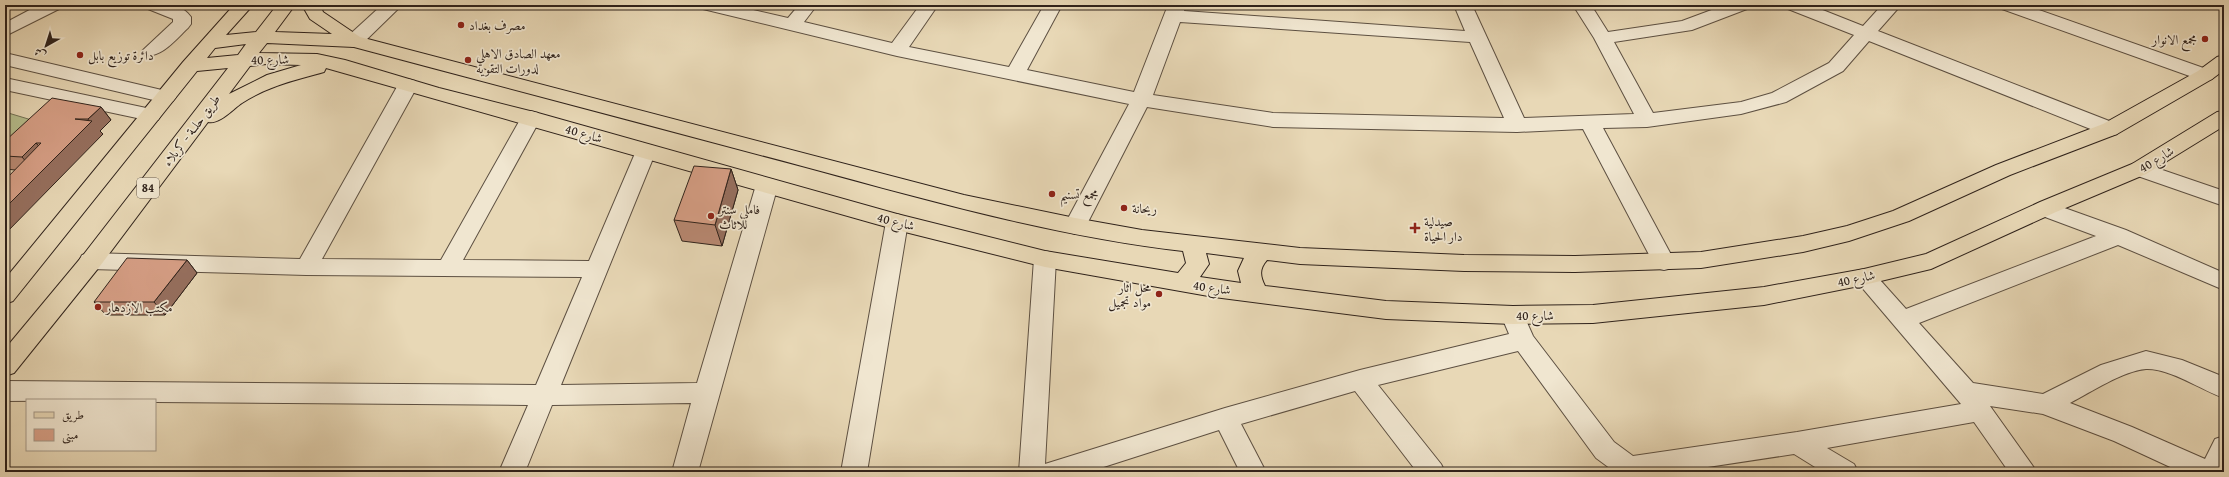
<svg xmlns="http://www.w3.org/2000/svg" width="2229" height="477" viewBox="0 0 2229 477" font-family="'Gentium Book Plus',Amiri,serif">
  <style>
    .green { fill: #b6be8d; stroke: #727054 }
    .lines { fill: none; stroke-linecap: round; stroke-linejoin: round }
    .minor-casing { stroke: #5d5042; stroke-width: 2 }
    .major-casing { stroke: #2f221b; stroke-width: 2 }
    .minor { fill: #f0e6d0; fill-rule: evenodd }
    .major { fill: #e8d8b6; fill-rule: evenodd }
    .wall { fill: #b98973; stroke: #2f221b }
    .shaded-wall { fill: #966f5e; stroke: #2f221b }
    .building { fill: #d79f86; stroke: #2f221b }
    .poi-dot { fill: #8f2418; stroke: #f0e6d0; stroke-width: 1.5 }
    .labels { text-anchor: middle; stroke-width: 3.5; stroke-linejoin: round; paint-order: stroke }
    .shield { fill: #f0e6d0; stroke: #695d51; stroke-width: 1 }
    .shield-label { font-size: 12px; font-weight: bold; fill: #2f221b }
    .poi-label { font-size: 13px; fill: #2f221b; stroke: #f0e6d0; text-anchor: start }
    .street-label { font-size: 13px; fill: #2f221b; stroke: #f0e6d0 }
  </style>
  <rect width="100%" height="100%" fill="#e8d8b6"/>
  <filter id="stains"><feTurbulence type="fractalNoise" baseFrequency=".005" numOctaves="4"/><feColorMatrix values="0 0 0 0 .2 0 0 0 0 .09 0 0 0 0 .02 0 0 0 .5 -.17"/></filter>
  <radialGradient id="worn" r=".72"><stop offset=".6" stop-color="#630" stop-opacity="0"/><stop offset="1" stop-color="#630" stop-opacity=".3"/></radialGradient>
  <path class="green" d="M5 112 35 121 5 149Z"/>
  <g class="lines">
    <g class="minor-casing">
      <path id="minor" d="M39 5H62L59 9 5 36V23Z
        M145 5C161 5 181 2 191 17V24L188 28C177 38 161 59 144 55L142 51 173 22V19L148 9Z
        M382 5H402L361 45 354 47 347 45 345 41 347 37Z
        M700 5H732L788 18 799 5H817L804 22 892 43 920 5H938L909 47 1009 67 1044 5H1062L1027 70 1134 92 1168 5H1186L1184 11 1465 31 1454 5H1472L1524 118 1634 114 1594 38 1573 5H1591L1608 32 1682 21 1725 5H1750L1747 9 1692 30 1614 42 1653 113 1741 102 1772 93 1829 63 1854 35 1788 9 1785 5H1810L1863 26 1882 5H1901L1878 31 2117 124 2120 129 2117 134 2110 136 2103 134 1869 41 1843 71 1786 102 1741 114 1647 127 1603 128 1675 262 1672 268 1664 270 1656 268 1583 129 1517 132 1273 127 1147 107 1086 226 1083 231 1075 234 1067 231 1064 226 1129 104 897 56 703 9ZM1180 22 1470 42 1504 118 1273 113 1153 95Z
        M1999 5H2025L2212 71 2215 75 2212 79 2205 81 2198 79 2002 9Z
        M5 53 166 91 173 93 176 97 173 101 166 103 5 65Z
        M5 78 151 109 158 110 161 115 158 120 151 121 5 90Z
        M408 79 415 81 418 85 322 259 441 260 521 118 524 113 531 111 538 113 541 118 463 260 589 261 636 151 639 146 646 144 653 146 656 151 561 385 697 383 756 185 760 180 767 178 774 180 778 185 698 472H672L691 403 552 405 525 472H499L528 405 155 402V400L5 401V381L536 385 582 277 306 275 90 269 82 267 79 261 82 255 90 253 300 259 398 85 401 81Z
        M2139 162 2224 191V206L2132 174 2129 169 2132 164Z
        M2045 201 2126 230 2224 273V290L2118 245 1919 323 1973 383 2043 394 2101 365 2146 351 2182 360 2224 377V398C2201 390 2170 368 2146 369 2123 371 2091 392 2070 403L2132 427 2205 459 2215 439 2224 436V472H2181L2114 441 2043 414 1990 406 2037 472H2009L1974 422 1827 448 1854 464 1858 472H1823L1794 454 1675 472H1615L1596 458 1518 351 1378 385 1441 464 1445 472H1417L1355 391 1241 424 1266 472H1240L1219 430 1088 472H1019L1034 259 1037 253 1045 251 1053 253 1056 259 1045 464 1225 408 1360 370 1509 334 1501 315 1505 309 1513 306 1521 309 1533 336 1614 442 1633 456 1797 432 1961 404 1853 277 1856 271 1864 269 1872 271 1906 309 2096 236 2037 214 2034 209 2037 204Z
        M897 214 905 217 908 222 867 472H841L886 222 889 217Z"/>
    </g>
    <g class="major-casing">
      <path id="major" d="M234 5H253L226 35 256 32 277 5H295L275 32 332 34 310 19 302 5H320L323 12 360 37 964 195 1075 218 1142 230 1300 248 1464 255 1575 256 1701 252 1803 236 1847 226 1893 211 1996 165 2103 124 2198 71 2217 57 2224 55V70L2212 79 2117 134 2010 175 1909 221 1849 241 1803 252 1701 268 1575 272 1464 271 1300 264 1267 260C1259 269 1260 276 1265 286L1386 301 1513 306 1593 305 1764 287 1864 269 1926 254 2040 202 2132 164 2217 112 2224 111V126L2146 174 2056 212 1931 269 1864 285 1764 305 1593 323 1513 324 1386 319 1214 297 1045 267 897 230 326 68 324 72C295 80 268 86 242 103 233 109 219 125 208 122L100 266 14 373 5 376V349L84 254 228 68 197 71 13 301 5 304V279L183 62ZM267 43 354 47C503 87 652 126 802 166 928 200 1053 236 1183 251L1186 263 1178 273 1045 251 897 214 538 113 439 88 345 60 317 54 259 53ZM246 44 238 55 207 58 215 48ZM266 64 301 65 267 75 229 94 250 66ZM1206 253 1244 258 1238 271 1241 283 1200 277 1209 264Z"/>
    </g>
    <use href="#minor" class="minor"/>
    <use href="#major" class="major"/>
  </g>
  <path class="wall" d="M101 107 111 120 100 131 103 134 15 170 5 169V141Z
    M731 169 738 190 722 246 682 241 674 220Z
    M187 260 197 273 165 315H106L94 302Z"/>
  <path class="shaded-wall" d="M101 107 111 120 100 131 103 134 5 234V208L90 123 88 119Z
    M36 143 48 156 34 171 22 157Z
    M731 169 738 190 722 246 715 225Z
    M187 260 197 273 165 315 154 302Z"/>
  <path class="building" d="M52 98 101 107 88 119H75L92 121 5 208V180L41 143H36L22 157 5 156V141Z
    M694 166 731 169 715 225 674 220Z
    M127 258 187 260 154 302H94Z"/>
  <g class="poi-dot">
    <circle cx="461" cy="25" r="4"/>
    <circle cx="2205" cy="39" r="4"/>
    <circle cx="80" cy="55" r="4"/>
    <circle cx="468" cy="60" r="4"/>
    <circle cx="1052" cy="194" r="4"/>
    <circle cx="1124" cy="208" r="4"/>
    <circle cx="711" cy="216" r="4"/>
    <path d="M1413 222h4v4h4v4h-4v4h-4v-4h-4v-4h4z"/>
    <circle cx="1159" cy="294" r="4"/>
    <circle cx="98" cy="307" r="4"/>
  </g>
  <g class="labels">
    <rect class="shield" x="137" y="178" width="22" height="20" rx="3"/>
    <g class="shield-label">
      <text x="148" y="192">84</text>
    </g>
    <g class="poi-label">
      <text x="469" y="30">مصرف بغداد</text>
      <text x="2197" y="44" text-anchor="end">مجمع الانوار</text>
      <text x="476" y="58">معهد الصادق الاهلي<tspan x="476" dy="15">لدورات التقويه</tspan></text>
      <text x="88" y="60">دائرة توزيع بابل</text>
      <text x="1060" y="199">مجمع تسنيم</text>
      <text x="1132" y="213">ريحانة</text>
      <text x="719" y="214">فاملي سنتر<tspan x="719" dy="15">للاثاث</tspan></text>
      <text x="1424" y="226">صيدلية<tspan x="1424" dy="15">دار الحياة</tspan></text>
      <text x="1151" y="292" text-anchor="end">محل اثار<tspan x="1151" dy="15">مواد تجميل</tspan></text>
      <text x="106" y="312">مكتب الازدهار</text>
    </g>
    <g class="street-label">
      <text transform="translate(270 59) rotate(-1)" y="5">شارع 40</text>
      <text transform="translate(191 130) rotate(-53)" y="5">طريق حلــة - كربلاء</text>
      <text transform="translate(584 133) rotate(16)" y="5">شارع 40</text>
      <text transform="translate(2156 159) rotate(-31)" y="5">شارع 40</text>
      <text transform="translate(896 221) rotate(14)" y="5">شارع 40</text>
      <text transform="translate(1856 278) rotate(-12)" y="5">شارع 40</text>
      <text transform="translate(1212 287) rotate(8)" y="5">شارع 40</text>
      <text x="1535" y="320">شارع 40</text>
    </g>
  </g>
  <rect width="2229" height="477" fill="none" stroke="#e8d8b6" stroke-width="20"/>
  <rect x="6" y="6" width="2217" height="465" fill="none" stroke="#2f221b" stroke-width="2"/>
  <rect x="10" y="10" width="2209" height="457" fill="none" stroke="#2f221b"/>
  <rect x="26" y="399" width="130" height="52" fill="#f0e6d0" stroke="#a39888"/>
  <rect x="34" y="412" width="20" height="6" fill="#e8d8b6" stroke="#a39888"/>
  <text x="62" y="419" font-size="12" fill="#2f221b">طريق</text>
  <rect x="34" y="429" width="20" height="12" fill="#d79f86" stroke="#a39888"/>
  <text x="62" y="439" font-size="12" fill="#2f221b">مبنى</text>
  <g transform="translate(46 46) rotate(219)" stroke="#f0e6d0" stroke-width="3" paint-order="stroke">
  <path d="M0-3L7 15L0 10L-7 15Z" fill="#2f221b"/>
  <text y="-6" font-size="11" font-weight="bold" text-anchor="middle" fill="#2f221b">ش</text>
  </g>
  <rect width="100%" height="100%" filter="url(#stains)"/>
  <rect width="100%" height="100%" fill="url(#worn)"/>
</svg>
